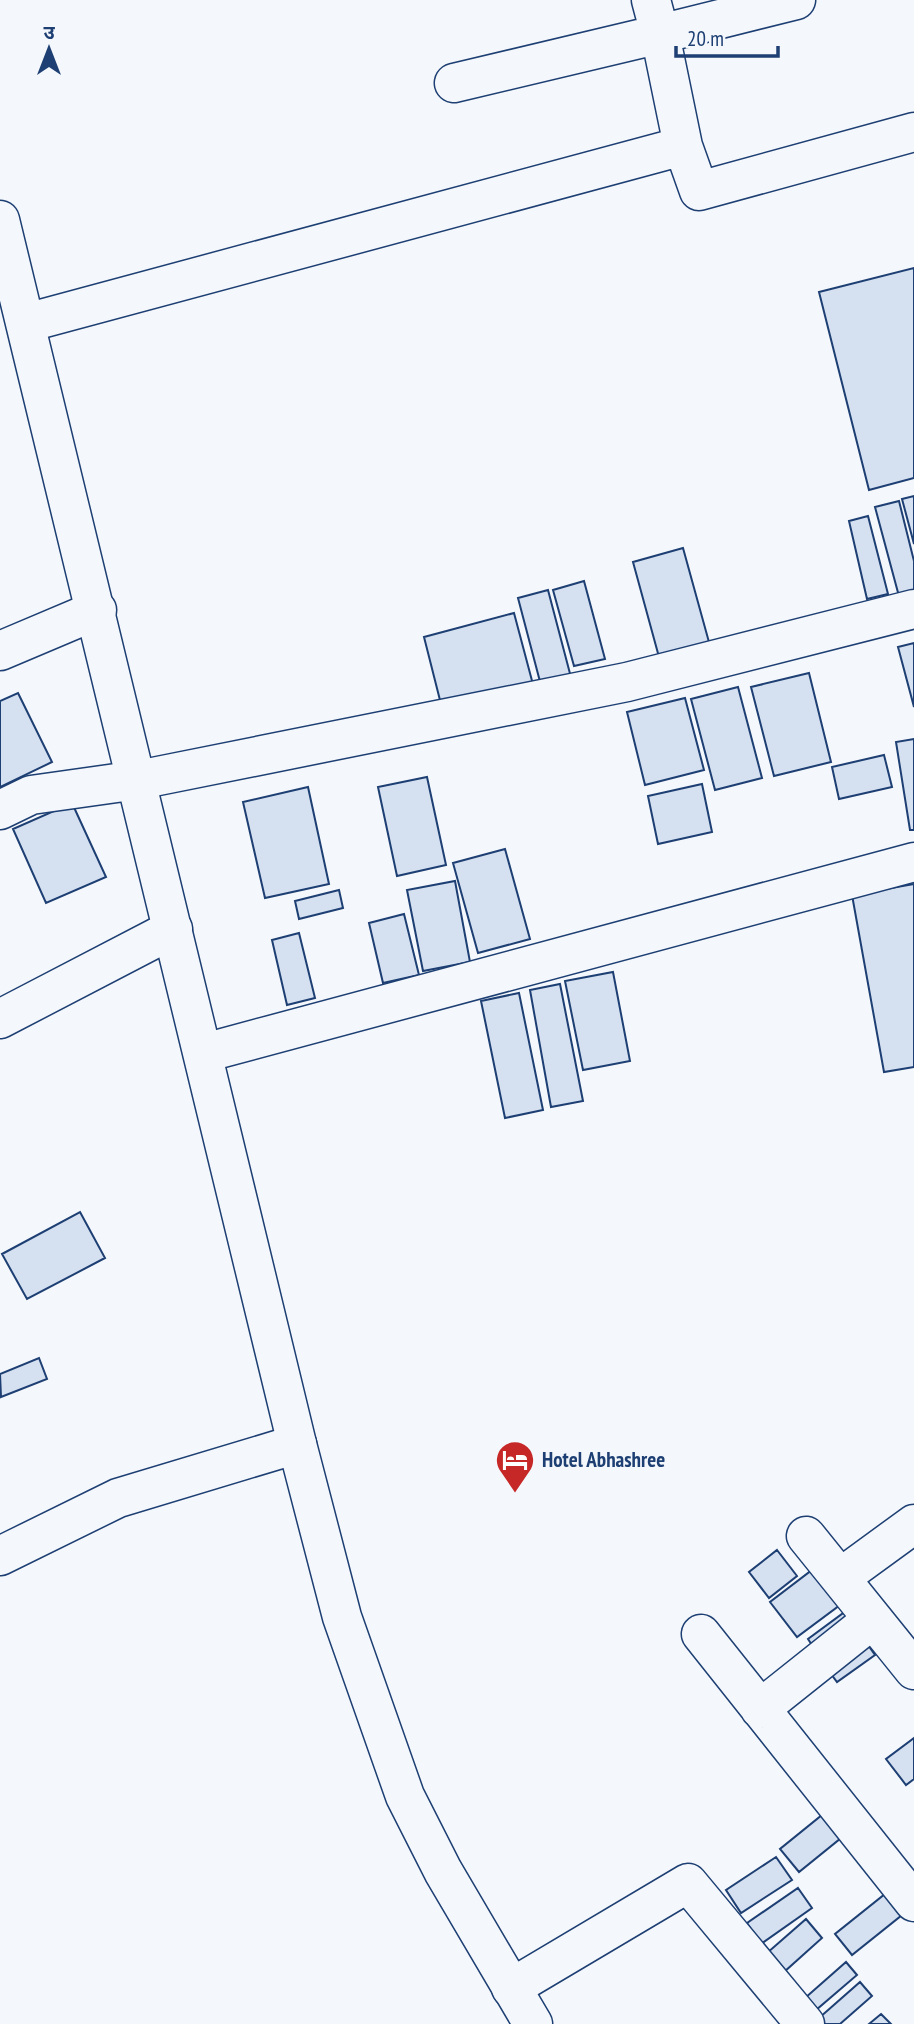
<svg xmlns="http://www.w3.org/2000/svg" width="914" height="2024" viewBox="0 0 914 2024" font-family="'PT Sans Narrow','Noto Sans Devanagari',sans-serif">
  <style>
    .building { fill: #d5e0f0; stroke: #1d3f73; stroke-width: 2 }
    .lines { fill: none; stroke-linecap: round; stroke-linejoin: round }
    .minor-casing { stroke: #1d3f73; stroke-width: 41 }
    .major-casing { stroke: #1d3f73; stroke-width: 41 }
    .minor { stroke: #f4f7fb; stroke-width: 38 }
    .major { stroke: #f4f7fb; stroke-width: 38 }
    .labels { text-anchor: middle; stroke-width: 5; stroke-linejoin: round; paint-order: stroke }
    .poi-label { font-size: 21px; font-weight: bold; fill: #1d3f73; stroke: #f4f7fb; text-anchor: start }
  </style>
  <rect width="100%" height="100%" fill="#f4f7fb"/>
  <path class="building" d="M914 268V478L869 490 819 292Z
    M914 496V544L902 499Z
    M899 501 914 561V597L900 600 875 507Z
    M868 516 888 594 867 599 849 521Z
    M683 548 712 653 662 668 633 562Z
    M584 581 605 659 574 666 553 590Z
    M548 590 573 685 543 693 518 598Z
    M514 613 535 692 444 716 424 637Z
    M914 643V707L898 647Z
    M809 673 831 762 774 776 751 687Z
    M738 687 762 778 715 790 691 699Z
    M18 693 52 762 0 787V701Z
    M685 698 704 770 645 785 627 712Z
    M914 739V830H910L896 742Z
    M884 755 892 787 839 799 832 767Z
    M427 777 446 865 397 876 378 787Z
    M702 784 712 832 658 844 648 796Z
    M308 787 329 884 265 898 243 802Z
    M72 803 106 877 46 903 13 829Z
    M505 849 530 939 478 953 453 863Z
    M455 881 470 962 423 971 407 890Z
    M914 884V1067L884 1072 852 895Z
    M339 890 343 908 299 919 295 901Z
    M404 914 419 975 383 983 369 923Z
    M299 933 315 998 287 1005 272 940Z
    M613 972 630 1061 583 1070 565 981Z
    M560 984 583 1101 551 1107 530 990Z
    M519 993 543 1110 505 1118 481 1001Z
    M80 1212 105 1258 27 1299 2 1254Z
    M39 1358 47 1379 1 1397 0 1374Z
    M777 1550 797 1576 769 1598 749 1572Z
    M812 1570 840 1605 797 1637 770 1602Z
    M846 1611 856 1624 818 1654 808 1639Z
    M861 1635 875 1655 837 1682 823 1663Z
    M914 1738V1779L906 1785 886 1759Z
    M822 1815 841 1838 799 1872 780 1849Z
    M776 1857 792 1880 741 1913 726 1890Z
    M798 1888 812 1908 761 1944 747 1923Z
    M885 1894 902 1915 852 1955 835 1934Z
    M806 1919 822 1938 784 1972 767 1953Z
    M846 1962 857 1975 816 2010 805 1998Z
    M860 1982 872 1996 840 2024H825L819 2018Z
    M881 2014 891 2024H869Z"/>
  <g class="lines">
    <g class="minor-casing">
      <path id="minor" d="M651 0 660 34 796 0
        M683 146 699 191 914 132
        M26 323 683 146 660 34 454 83
        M0 651 97 610
        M0 810 31 795 138 780 627 682 914 609
        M0 1019 173 929
        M204 1053 914 862
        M806 1536 914 1670
        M0 1556 118 1498 297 1444
        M840 1578 914 1524
        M701 1634 914 1902
        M760 1709 873 1619
        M511 1988 688 1883 805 2024"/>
    </g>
    <g class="major-casing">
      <path id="major" d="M0 220 297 1444 342 1617 405 1796 443 1871 533 2024"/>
    </g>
    <use href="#minor" class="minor"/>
    <use href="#major" class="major"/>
  </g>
  <defs>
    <g id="hotel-pin" transform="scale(2.0125)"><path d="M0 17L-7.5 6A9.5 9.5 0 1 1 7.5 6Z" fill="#c62828" stroke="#f4f7fb"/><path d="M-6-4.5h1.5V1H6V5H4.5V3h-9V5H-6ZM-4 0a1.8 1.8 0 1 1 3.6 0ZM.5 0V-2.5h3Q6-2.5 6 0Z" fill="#fff"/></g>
  </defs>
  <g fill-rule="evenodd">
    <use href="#hotel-pin" x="515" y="1460"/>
  </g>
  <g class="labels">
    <g class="poi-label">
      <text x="542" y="1467">Hotel Abhashree</text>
    </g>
  </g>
  <g transform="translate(49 49)" stroke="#f4f7fb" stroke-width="5" paint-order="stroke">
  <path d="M0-5L12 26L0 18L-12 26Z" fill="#1d3f73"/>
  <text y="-10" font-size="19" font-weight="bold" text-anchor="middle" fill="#1d3f73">उ</text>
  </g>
  <path d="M676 46v10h102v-10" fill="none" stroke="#1d3f73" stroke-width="3.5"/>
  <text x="687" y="46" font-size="21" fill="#1d3f73" stroke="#f4f7fb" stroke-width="5" paint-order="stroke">20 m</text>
</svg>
